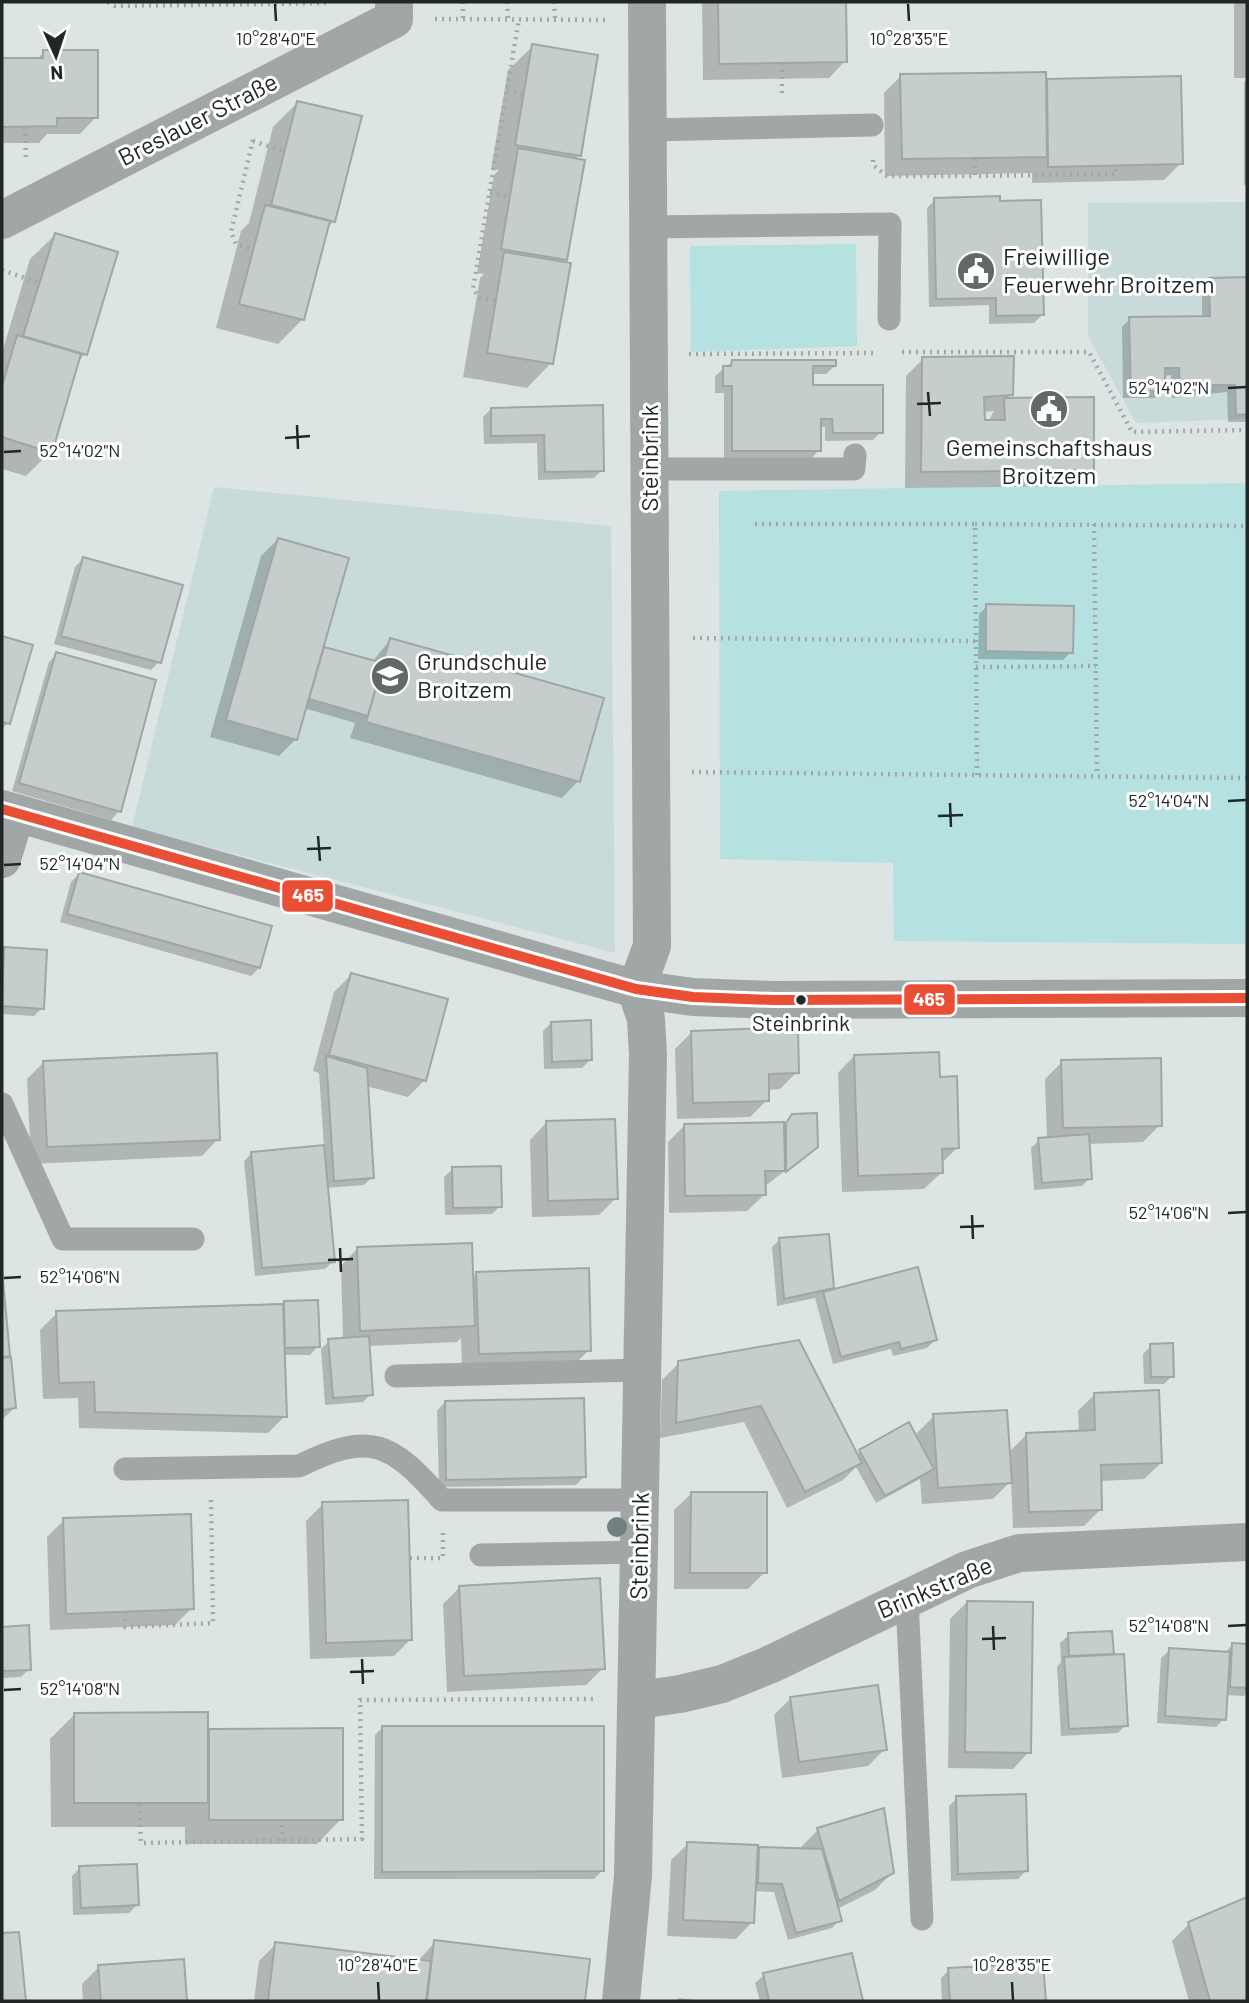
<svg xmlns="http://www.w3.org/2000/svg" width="1249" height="2003" viewBox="0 0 1249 2003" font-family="Barlow,sans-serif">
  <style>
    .built { fill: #c9dada }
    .green { fill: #b5e1e1 }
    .shadow { fill: #0003; fill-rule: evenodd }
    .building { fill: #c6cdcd; stroke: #a0a6a6; stroke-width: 2 }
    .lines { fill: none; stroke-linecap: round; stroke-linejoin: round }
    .path { stroke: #a4a7a7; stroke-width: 4.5; stroke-dasharray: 2 5; stroke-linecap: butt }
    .lane { stroke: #a3a6a6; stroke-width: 23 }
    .street { stroke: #a3a6a6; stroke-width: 38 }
    .secondary { stroke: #a1a6a6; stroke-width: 38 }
    .bus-1-casing { stroke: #fff; stroke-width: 16 }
    .bus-1 { stroke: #e94f35; stroke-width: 10 }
    .tree { fill: #708080 }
    .ticks { fill: none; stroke: #212727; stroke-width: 2.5 }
    .bus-dot { fill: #212727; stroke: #fff; stroke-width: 2.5 }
    .labels { text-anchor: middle; stroke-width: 6; stroke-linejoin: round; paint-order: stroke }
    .bus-label { font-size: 22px; fill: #212727; stroke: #fff }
    .street-label { font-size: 24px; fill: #212727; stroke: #fff }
    .poi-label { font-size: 24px; fill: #212727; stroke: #fff; text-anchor: start }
    .ticks-label { font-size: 18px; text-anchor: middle; fill: #212727; stroke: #fff; stroke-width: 6; stroke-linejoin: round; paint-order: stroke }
    .line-badge { stroke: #fff; stroke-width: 2.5 }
    .badge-label { font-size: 19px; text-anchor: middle; font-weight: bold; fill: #fff }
  </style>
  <rect width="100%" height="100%" fill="#dce4e4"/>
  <path class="built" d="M1247 202V419L1136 423 1088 336V203Z
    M214 487 611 526 615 953 132 827Z"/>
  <path class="green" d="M856 244 857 346 691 352 690 246Z
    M1247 483V944L894 941 893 863 720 859 719 491Z"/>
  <path class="shadow" d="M702 2H845V61L829 78 703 80Z
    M1234 2H1247V78H1234Z
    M533 46 579 155 575 160 551 363 527 388 463 377 480 278 484 274 477 273 494 175 499 170 491 169 508 70Z
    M44 52 96 117 80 134H47L39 143H2V60H36Z
    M901 76 1044 81 1180 78 1181 163 1164 180 1032 183V173L885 176 884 93Z
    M1247 79V185H1244V82Z
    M298 102 334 221 326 229 303 319 278 344 216 328 241 231 249 223 273 127Z
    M935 200 1042 315 1034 323 989 324V305L929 307 927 208Z
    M55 235 85 354 77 363 50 452 26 476 2 469V353L30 259Z
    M1210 279H1247V422H1228L1227 392 1172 398 1171 375 1163 376V390L1155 398H1123L1122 327 1130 319 1202 317V288Z
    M923 359 1011 394 1005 400 1093 469 1076 486 905 488 906 376ZM994 411 988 422H983V412Z
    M732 362 835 366 826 374H811V386L881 432 873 440 825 441V427H819V450L811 459H724V393H715V376Z
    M601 407 602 470 594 478 538 480 537 443 484 444 483 417 491 409Z
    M278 539 320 653 324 648 372 662 390 640 578 781 562 798 350 738 355 723 304 708 296 739 279 756 210 737 261 556Z
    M83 559 159 662 151 670 54 644 75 567Z
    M987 606 1071 652 1063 660 978 659 979 614Z
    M2 638 31 646 8 723 2 729Z
    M57 654 119 811 111 820 12 791 49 662Z
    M79 874 259 968 251 976 60 922 71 882Z
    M4 949 42 1008 34 1016 2 1014Z
    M351 975 425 1080 408 1097 366 1086 372 1177 364 1185 326 1188 333 1261 325 1269 255 1276 244 1161 252 1153 324 1147 319 1073 313 1071 334 992Z
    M551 1023 590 1060 582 1068 544 1069 543 1031Z
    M692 1032 797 1072 780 1089 767 1090V1100L750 1117 677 1119 675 1049Z
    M854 1056 958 1147 941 1164V1173L924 1189 842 1192 838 1073Z
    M44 1062 218 1139 202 1156 31 1164 27 1079Z
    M1062 1062 1160 1125 1143 1142 1088 1144 1090 1178 1082 1186 1034 1190 1031 1148 1039 1140 1047 1139 1045 1079Z
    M793 1115 817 1146 764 1187V1195L747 1211 669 1213 668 1142 685 1125 785 1124Z
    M546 1123 616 1198 599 1215 532 1217 530 1140Z
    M453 1169 500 1206 492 1214 445 1215 444 1177Z
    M827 1235 832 1291 936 1339 927 1348 893 1356 891 1349 833 1364 815 1298 777 1306 772 1247 780 1239Z
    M357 1249 472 1278 476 1274 589 1350 572 1367 462 1370 461 1338 457 1342 368 1346 371 1394 363 1402 325 1405 321 1349 329 1341 343 1340 341 1266Z
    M2 1288 9 1355 4 1360 14 1408 2 1420Z
    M285 1303 318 1346 310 1355H283L285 1416 268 1433 79 1428 78 1398 43 1399 40 1330 57 1313Z
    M1151 1346 1172 1376 1164 1384H1144L1143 1354Z
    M679 1363 856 1455 860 1451 917 1441V1433L934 1416 1008 1453 1027 1434 1079 1432 1078 1411 1095 1394 1161 1463 1144 1479 1100 1481 1101 1509 1084 1526 1013 1528 1011 1481 993 1499 922 1504 920 1479 876 1503 856 1467 843 1480 787 1508 744 1422 660 1438 662 1380Z
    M445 1402 584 1477 576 1485 439 1487 437 1411Z
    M691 1494 765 1572 748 1589H674V1510Z
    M323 1504 411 1639 394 1656 310 1659 306 1521Z
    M64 1520 192 1608 175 1625 50 1630 47 1537Z
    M460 1587 603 1668 586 1685 447 1692 443 1604Z
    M967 1602 1029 1752 1013 1769 948 1768 950 1619Z
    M27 1627 29 1669 21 1677 2 1678V1628Z
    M1111 1633 1112 1656 1126 1725 1118 1733 1061 1736 1057 1667 1061 1662 1060 1643 1069 1635Z
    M1232 1645 1247 1646V1693L1244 1696 1225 1695 1224 1719 1216 1727 1157 1723 1161 1658 1170 1650 1224 1654Z
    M791 1698 885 1749 868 1766 782 1778 774 1715Z
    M75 1714 206 1730H341V1819L317 1844H185V1827H51L50 1739Z
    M383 1727 602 1871 594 1879H374L375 1735Z
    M957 1798 1026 1871 1018 1879 951 1881 949 1806Z
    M818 1830 892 1873 875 1890 837 1909 840 1920 832 1928 788 1940 774 1892 754 1891 752 1922 736 1939 667 1936 671 1860 688 1844 756 1853 760 1849 802 1850 801 1847Z
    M80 1868 137 1905 129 1913 73 1915 72 1876Z
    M1247 1899V2001H1189L1172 1941 1189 1924Z
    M435 1942 588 1961 583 2001H254L259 1961 276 1944 418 1961Z
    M851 1956 861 2001H760L755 1983 764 1975Z
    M183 1961 186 2001H83L82 1984 99 1967Z
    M1041 1965 1044 2001H942L941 1978 949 1970Z
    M679 1998 703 2001H675Z"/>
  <path class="building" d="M718 2H846L847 62 719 64Z
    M532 44 598 55 581 156 515 145Z
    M43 50H98V118H57V126L2 127V58H43Z
    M1046 72 1047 157 902 159 900 74Z
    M1181 76 1183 164 1048 167 1047 79Z
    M297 101 362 116 335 222 271 205Z
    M518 148 585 160 567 260 501 249Z
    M1000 196V201L1041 200 1044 315 996 316V298L936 299 934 198Z
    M265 205 330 221 304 320 239 304Z
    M55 233 118 252 87 355 23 336Z
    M504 252 571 263 553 364 487 353Z
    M1247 277V414L1236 415 1235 385H1213V390L1180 391 1179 368H1165V391H1131L1129 317 1210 316 1209 278Z
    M17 335 81 354 52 453 2 437V386Z
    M1014 356 1013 395 984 397 985 420H1005L1004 398 1094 397V470L921 472 922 357Z
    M732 360H836V366H813V385H883V433H833L832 419H821V451H732V386H723V366H731Z
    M603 405 604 471 545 472 544 435 491 436V408Z
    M278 538 349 558 297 740 226 720Z
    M83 557 183 585 161 663 61 636Z
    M986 604 1074 606 1073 653 986 651Z
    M2 636 33 645 10 724 2 722Z
    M390 638 604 698 580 782 366 722Z
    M324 647 383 663 368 716 309 699Z
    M56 652 156 680 121 812 19 783Z
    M79 872 272 926 260 968 67 914Z
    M4 947 47 950 44 1009 2 1006Z
    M351 973 448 999 426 1081 329 1055Z
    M591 1020 592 1060 552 1062 551 1022Z
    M798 1027 799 1073 769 1074V1101L693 1103 691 1031Z
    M939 1052 940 1077 957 1076 959 1148 942 1149 943 1173 858 1176 854 1055Z
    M217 1053 220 1140 47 1147 43 1061Z
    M326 1056 367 1068 374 1178 334 1181Z
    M1161 1058 1162 1126 1063 1128 1061 1060Z
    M817 1113 818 1147 786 1172V1123L792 1114Z
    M615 1119 618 1199 548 1201 546 1121Z
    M784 1122 785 1171H765L766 1195 685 1196 684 1124Z
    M1089 1134 1092 1179 1042 1183 1038 1138Z
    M324 1145 335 1262 262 1268 251 1152Z
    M501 1166 502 1207 453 1208 452 1167Z
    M829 1234 834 1288 784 1299 779 1238Z
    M472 1243 475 1326 360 1331 357 1247Z
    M918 1267 937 1340 901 1349 899 1342 841 1357 823 1292Z
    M589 1268 591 1351 479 1354 476 1272Z
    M2 1270 10 1356 2 1357Z
    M318 1300 320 1347 285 1348 284 1301Z
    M283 1304 287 1417 95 1412 94 1382 59 1383 56 1311Z
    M369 1336 373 1395 333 1398 328 1339Z
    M799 1340 862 1463 805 1492 761 1406 676 1423 678 1361Z
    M1173 1343 1174 1377H1151L1150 1344Z
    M11 1357 16 1408 2 1410V1358Z
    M1159 1390 1162 1463 1101 1465 1102 1510 1029 1512 1026 1433 1095 1430 1094 1393Z
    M584 1398 586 1477 446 1480 445 1401Z
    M1007 1410 1012 1483 938 1488 933 1414Z
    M909 1422 934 1469 885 1496 859 1450Z
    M691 1492H767V1573H690Z
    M408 1500 412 1640 326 1643 322 1502Z
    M191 1514 194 1609 66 1614 63 1518Z
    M600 1578 605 1669 464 1676 459 1586Z
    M967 1601 1033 1602 1031 1753 965 1752Z
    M29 1625 31 1670 2 1671V1627Z
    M1112 1631 1114 1654 1069 1656 1068 1633Z
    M1232 1643 1247 1644V1688L1230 1687Z
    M1169 1648 1230 1652 1226 1720 1165 1716Z
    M1124 1654 1128 1726 1069 1729 1064 1657Z
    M878 1685 887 1750 799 1762 790 1697Z
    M208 1712V1803H74V1713Z
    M382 1726H604V1871L382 1872Z
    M343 1728V1820H209V1729Z
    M1026 1794 1028 1871 958 1874 956 1796Z
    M884 1808 894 1873 839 1901 817 1828Z
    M687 1842 758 1845 754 1923 683 1920Z
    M759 1847 822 1849 842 1921 796 1933 782 1884 758 1883Z
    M137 1864 139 1905 81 1908 79 1866Z
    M1247 1897V2001H1210L1188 1922Z
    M19 1932 26 2001H2V1933Z
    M434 1940 590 1959 585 2001H427Z
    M275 1942 431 1961 426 2001H268Z
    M852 1953 863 2001H769L763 1973Z
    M184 1959 187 2001H101L98 1965Z
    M1043 1963 1046 2001H950L948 1968Z"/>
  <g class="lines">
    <path class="path" d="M108 2 115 6 331 3
      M463 2V19
      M507 2 508 19
      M554 2 555 19
      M435 19 605 20
      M782 63V95
      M507 91 523 94
      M25 127 26 161
      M253 140 231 232 236 244 253 249
      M253 141 284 151
      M975 159V176L1116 174 1115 165
      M873 160V165L887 176H975
      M490 193 510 197
      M2 270 39 283
      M495 300 480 298 473 289 519 19
      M902 352H1089L1132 432 1247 430
      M689 354 876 353
      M2 380H3
      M755 524H975L977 775
      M975 524 1247 526
      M1094 524 1097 776
      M693 638 976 641
      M976 667 1096 666
      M692 772 1247 778
      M410 1558H443V1533
      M125 1612V1627L213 1623 211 1500
      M139 1804 141 1843 362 1839 360 1700 593 1699
      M282 1841V1820"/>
    <path class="lane" d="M648 130 872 125
      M649 227 890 224 889 319
      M650 469H854L855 455
      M2 1104 63 1239H193
      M396 1376 643 1370
      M125 1469 299 1466C372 1430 391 1443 442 1500H641
      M481 1555 640 1552
      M907 1599 922 1919"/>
    <path class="street" d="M2 220 394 19V2
      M2 859 16 813
      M638 1700 680 1694 722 1684 769 1665 967 1570 1019 1553 1247 1542
      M621 2001 633 1876 648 1055 646 1019 636 989 652 946 647 2"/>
    <path class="secondary" d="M2 809 636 989 693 997 773 1000 1247 998"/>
    <g class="bus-1-casing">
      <path id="bus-1" d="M2 809 636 989 693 997 773 1000 1247 998"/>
    </g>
    <use href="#bus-1" class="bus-1"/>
  </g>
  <circle class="tree" cx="617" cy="1527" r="10"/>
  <path class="ticks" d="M275 4 276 21M908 4 909 21M1228 388 1246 387M928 392 930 416M917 404 941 403M297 425 298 449M285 438 310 436M4 452 21 451M1228 801 1246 800M950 803 951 827M938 816 963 815M318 836 320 861M307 849 331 848M4 865 21 864M1228 1213 1246 1212M972 1215 973 1239M960 1227 984 1226M340 1248 341 1272M328 1260 353 1259M4 1278 21 1277M993 1626 994 1650M1228 1626 1246 1625M982 1639 1006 1638M362 1659 363 1684M350 1672 374 1671M4 1690 21 1689M378 1982 379 2000M1012 1982 1013 2000"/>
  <defs>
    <g id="civic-disc" transform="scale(2.0125)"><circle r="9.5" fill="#626969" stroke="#fff"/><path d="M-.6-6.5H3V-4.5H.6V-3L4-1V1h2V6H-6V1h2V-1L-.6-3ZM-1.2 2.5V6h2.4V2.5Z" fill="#fff"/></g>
    <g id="school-disc" transform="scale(2.0125)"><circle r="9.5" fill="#626969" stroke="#fff"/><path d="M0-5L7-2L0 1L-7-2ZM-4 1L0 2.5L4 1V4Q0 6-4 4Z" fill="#fff"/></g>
  </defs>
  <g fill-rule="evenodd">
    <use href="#civic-disc" x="976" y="271"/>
    <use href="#civic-disc" x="1049" y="409"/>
    <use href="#school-disc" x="390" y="676"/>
  </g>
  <circle class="bus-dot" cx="801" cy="1000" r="6"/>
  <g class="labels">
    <g class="bus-label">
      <text x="801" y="1031">Steinbrink</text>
    </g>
    <g class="street-label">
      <text transform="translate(198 120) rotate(-27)" y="8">Breslauer Straße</text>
      <text transform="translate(650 458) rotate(-90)" y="8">Steinbrink</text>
      <text transform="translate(640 1546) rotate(-89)" y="8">Steinbrink</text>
      <text transform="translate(935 1588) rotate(-23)" y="8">Brinkstraße</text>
    </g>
    <g class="poi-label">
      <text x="1003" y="265">Freiwillige<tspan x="1003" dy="28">Feuerwehr Broitzem</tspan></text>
      <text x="1049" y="456" text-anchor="middle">Gemeinschaftshaus<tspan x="1049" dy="28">Broitzem</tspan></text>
      <text x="417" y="670">Grundschule<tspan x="417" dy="28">Broitzem</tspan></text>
    </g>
  </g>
  <g class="ticks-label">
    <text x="276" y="45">10°28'40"E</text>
    <text x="909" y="45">10°28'35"E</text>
    <text x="1169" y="394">52°14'02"N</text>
    <text x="80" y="457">52°14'02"N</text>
    <text x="1169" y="807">52°14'04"N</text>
    <text x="80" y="870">52°14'04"N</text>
    <text x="1169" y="1219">52°14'06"N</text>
    <text x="80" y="1283">52°14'06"N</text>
    <text x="1169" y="1632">52°14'08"N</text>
    <text x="80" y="1695">52°14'08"N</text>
    <text x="378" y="1971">10°28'40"E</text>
    <text x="1012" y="1971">10°28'35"E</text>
  </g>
  <g class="line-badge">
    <rect x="281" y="879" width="53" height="34" rx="7" fill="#e94f35"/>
    <rect x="903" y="983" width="53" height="33" rx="7" fill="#e94f35"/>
  </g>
  <g class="badge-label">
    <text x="308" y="902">465</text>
    <text x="929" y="1006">465</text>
  </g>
  <rect width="1249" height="2003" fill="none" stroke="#212727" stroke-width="7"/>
  <g transform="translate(56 56) rotate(177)" stroke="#ffffff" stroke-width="5" paint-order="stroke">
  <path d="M0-5L12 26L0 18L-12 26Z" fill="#212727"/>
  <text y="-10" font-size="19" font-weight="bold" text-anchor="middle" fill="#212727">N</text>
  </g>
</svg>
